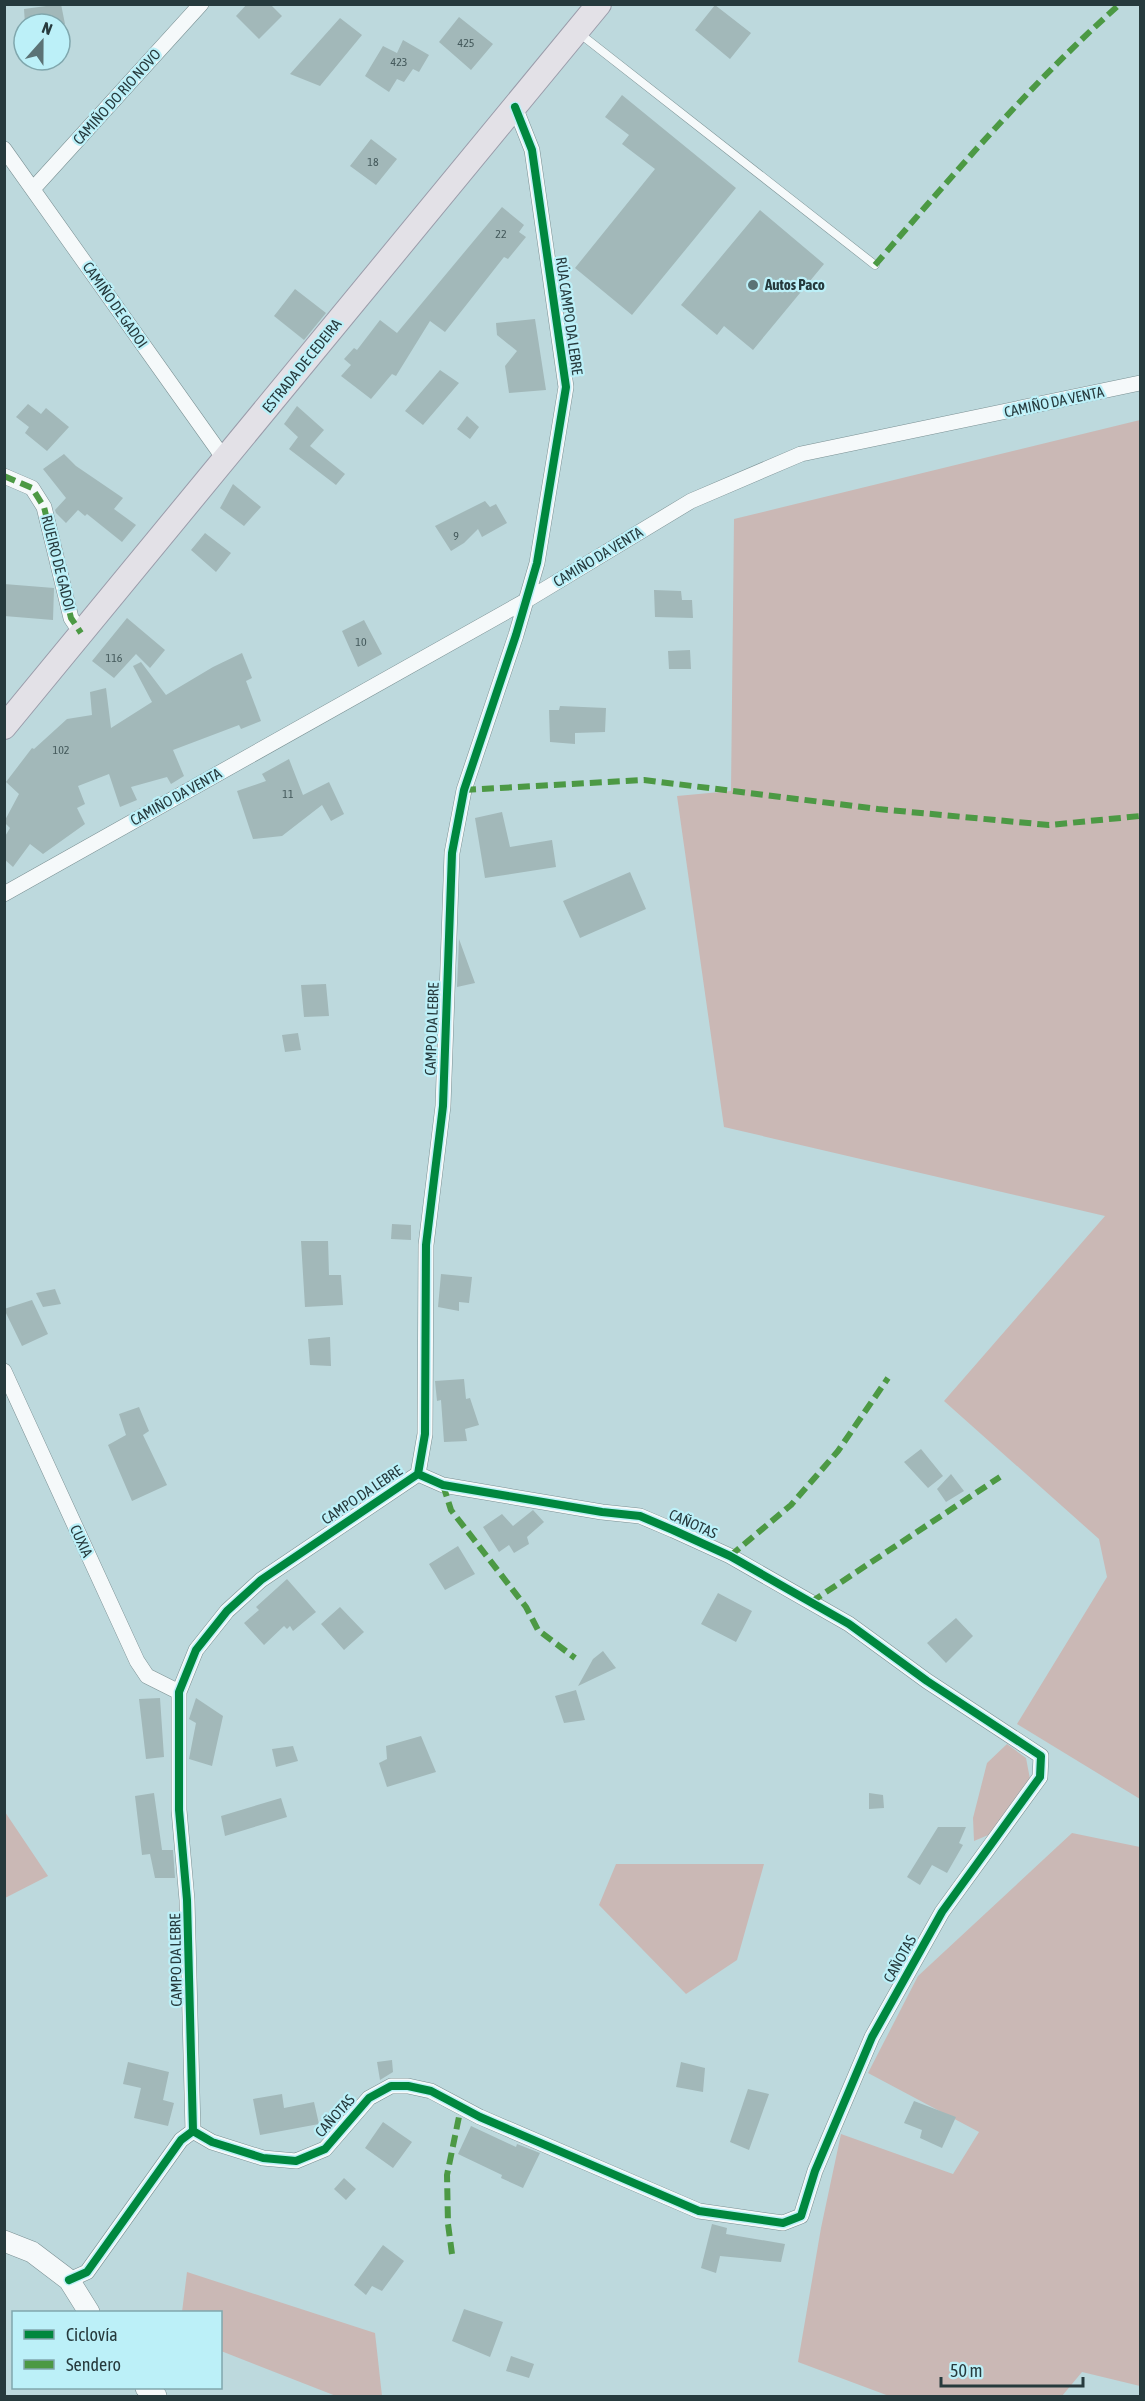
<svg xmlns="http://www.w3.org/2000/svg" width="1145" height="2401" viewBox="0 0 1145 2401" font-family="'Asap Condensed',sans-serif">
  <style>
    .green { fill: #cab8b5 }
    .building { fill: #a2b8b9 }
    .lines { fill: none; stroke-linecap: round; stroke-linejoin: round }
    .lane-casing { stroke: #7a9093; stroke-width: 9 }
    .street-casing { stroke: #7a9093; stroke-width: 16 }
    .secondary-casing { stroke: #7a9093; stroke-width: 22 }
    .primary-casing { stroke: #9a9caa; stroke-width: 26 }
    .lane { stroke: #f5f9fa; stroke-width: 8 }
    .street { stroke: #f5f9fa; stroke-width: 15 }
    .secondary { stroke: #f5f9fa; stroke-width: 21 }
    .primary { stroke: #e3e1e7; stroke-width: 24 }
    .quiet { stroke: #4c9944; stroke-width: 6; stroke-dasharray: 12 6; stroke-linecap: butt }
    .cycleway-casing { stroke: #bcf0f8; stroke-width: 11 }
    .cycleway { stroke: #00873e; stroke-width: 8 }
    .poi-dot { fill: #5b7275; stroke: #bcf0f8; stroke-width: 2 }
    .labels { text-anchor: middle; stroke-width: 4.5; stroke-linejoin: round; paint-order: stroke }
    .number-label { font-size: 12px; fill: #455a5c }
    .street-label { font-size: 15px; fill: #263a3d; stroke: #bcf0f8 }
    .poi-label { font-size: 15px; font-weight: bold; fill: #263a3d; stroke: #bcf0f8; text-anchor: start }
  </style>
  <rect width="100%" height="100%" fill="#bdd9dd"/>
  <path class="green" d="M1140 420V1799L1017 1724 1107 1577 1099 1539 944 1401 1105 1216 724 1127 677 796 731 791 734 519Z
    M1007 1744 1026 1758 1030 1779 993 1833 974 1841 973 1818 987 1763Z
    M5 1812 48 1876 5 1898H4Z
    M1072 1833 1140 1847V2386L1082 2372 1062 2396H889L798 2362 821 2228 841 2134 953 2174 979 2132 868 2073 918 1976Z
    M616 1864H764L737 1960 686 1994 599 1905Z
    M187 2272 375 2333 382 2396H336L221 2351 220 2312H182Z"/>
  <path class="building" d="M61 4 65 24H25L24 9Z
    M247 4H270L282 16 259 39 236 16Z
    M715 5 751 33 730 59 695 30Z
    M459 17 493 44 471 70 439 42Z
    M340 18 362 35 320 86 290 74Z
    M403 40 429 55 419 72 413 69 404 82 397 79 389 92 365 76 383 46 397 53Z
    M622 95 736 188 632 315 575 268 655 169 622 144 629 135 605 117Z
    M371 139 397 159 376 185 350 166Z
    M502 207 524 225 519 232 526 237 508 259 504 257 445 332 430 321 396 376 392 374 371 399 341 376 351 365 344 359 354 348 357 350 380 320 397 333Z
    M760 210 824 264 753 350 724 326 717 335 681 305Z
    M295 289 326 313 304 340 274 316Z
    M535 319 546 390 509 393 505 366 517 351 497 335 496 323Z
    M440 370 459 383 423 425 405 411Z
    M28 404 41 414 46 408 69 427 47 451 25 433 29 427 16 417Z
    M297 406 324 430 310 446 345 474 336 485 289 449 298 437 284 424Z
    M467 416 479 427 470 439 457 429Z
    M64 454 76 466 123 498 114 509 136 525 122 542 87 514 85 516 78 510 66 523 56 513 55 510 66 498 43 469Z
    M233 484 261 507 244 526 220 508Z
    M485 501 490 507 496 504 507 523 482 537 478 529 464 543 451 551 435 526Z
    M205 533 231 553 216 572 191 550Z
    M4 584 54 588 53 620 4 616Z
    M654 590 681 591 682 600H692L693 618 655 617Z
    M127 618 165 650 150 668 136 654 114 678 92 661Z
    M364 620 382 654 358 667 342 631Z
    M690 650 691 669H669L668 651Z
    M242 653 252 678 246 681 261 721 241 729 239 725 173 750 184 776 171 784 167 777 131 787 137 800 120 807 109 774 78 786 85 804 77 808 85 824 43 854 30 844 13 867 4 859V838L10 828 4 822 19 794 6 782 32 748 34 749 67 719 92 715 90 692 106 688 111 728 152 702 133 666 141 662 166 695 213 667Z
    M560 706 606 708 605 732 575 733V744L550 742 549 710H559Z
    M289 759 303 795 329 782 344 814 331 821 322 805 282 836 253 839 237 791 266 781 262 774Z
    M502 812 510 847 552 840 556 867 485 878 475 818Z
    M630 872 646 909 580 938 563 901Z
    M459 939 475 983 457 987Z
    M326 984 329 1016 304 1017 301 985Z
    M298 1033 301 1050 285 1052 282 1035Z
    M392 1224 411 1225V1240L391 1239Z
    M301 1241H328L329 1275H341L343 1305 305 1307Z
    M441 1274 472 1277 469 1303 459 1302V1311L438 1307Z
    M55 1289 61 1304 43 1307 36 1293Z
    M32 1300 48 1334 22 1346 4 1309Z
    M330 1337 331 1366 310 1365 308 1339Z
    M464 1379 466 1399 470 1398 479 1425 465 1429 467 1441 444 1442 441 1400 437 1401 435 1381Z
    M139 1407 149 1431 143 1435 167 1485 132 1501 108 1445 126 1435 119 1414Z
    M921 1449 943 1476 928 1488 904 1462Z
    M951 1474 964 1491 946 1502 937 1489Z
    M533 1510 544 1522 527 1537 529 1544 514 1553 509 1545 499 1552 483 1527 502 1514 513 1526Z
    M458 1546 475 1574 445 1590 429 1564Z
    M287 1579 316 1612 293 1631 290 1626 287 1629 284 1626 264 1645 244 1623 259 1610 256 1607Z
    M718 1593 752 1611 736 1642 701 1624Z
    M340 1607 364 1632 344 1650 321 1624Z
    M956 1618 973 1636 946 1663 927 1643Z
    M603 1651 616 1668 578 1686 593 1659Z
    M576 1690 585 1720 564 1723 555 1696Z
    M160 1698 164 1757 146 1759 139 1699Z
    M196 1698 223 1716 212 1766 189 1759 196 1723 189 1719Z
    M421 1736 436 1772 387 1787 379 1763 387 1759 386 1746Z
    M293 1746 298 1761 276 1767 272 1749Z
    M154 1793 162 1850H173L175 1878H155L150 1854 142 1855 135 1796Z
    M869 1793 883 1795 884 1808 869 1809Z
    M281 1798 287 1817 225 1836 221 1816Z
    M938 1827H966L959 1843 963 1845 947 1873 932 1865 920 1885 907 1877Z
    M392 2060 393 2072 380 2080 377 2062Z
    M128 2062 169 2072 163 2100 174 2103 168 2126 134 2118 141 2088 123 2084Z
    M681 2062 705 2068 703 2092 676 2087Z
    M748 2089 769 2094 749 2150 730 2142Z
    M282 2094 284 2108 314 2102 319 2124 260 2135 253 2099Z
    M914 2101 956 2117 942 2148 920 2138 922 2130 904 2123Z
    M383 2122 412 2142 393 2168 365 2148Z
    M471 2126 516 2147 517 2144 540 2153 523 2188 501 2178 502 2175 458 2154Z
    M344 2178 356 2189 346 2200 334 2189Z
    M712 2224 727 2228 726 2234 785 2244 781 2262 720 2256 716 2273 701 2268Z
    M383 2245 404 2261 382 2291 372 2286 366 2295 354 2285Z
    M464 2309 503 2322 490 2357 452 2341Z
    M511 2356 534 2364 529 2378 506 2371Z"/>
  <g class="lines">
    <g class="lane-casing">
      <path id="lane" d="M579 33 875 265"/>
    </g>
    <g class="street-casing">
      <path id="street" d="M4 149 225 460
        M33 189 201 4
        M4 476 32 488 44 507 71 618 81 633
        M4 894 527 600 691 501 801 454 1140 383
        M4 1371 137 1661 147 1676 179 1692
        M193 2131 212 2142 263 2158 296 2161 325 2149 369 2098 391 2086H408L431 2091 480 2117 699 2211 783 2223 801 2216 815 2171 872 2037 942 1912 1040 1777 1041 1756 927 1681 849 1624 730 1556 673 1530 640 1516 602 1512 443 1485 418 1474
        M69 2280 87 2272 181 2140 193 2131 187 1900 179 1810V1692L196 1650 227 1611 261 1580 418 1474 425 1434 426 1245 443 1106 452 853 464 790 516 635 537 563 566 387 532 150 515 107"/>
    </g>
    <g class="secondary-casing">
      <path id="secondary" d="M4 2241 32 2252 69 2280 89 2312
        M146 2388 156 2396"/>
    </g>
    <g class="primary-casing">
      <path id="primary" d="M4 727 599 4"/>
    </g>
    <use href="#lane" class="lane"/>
    <use href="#street" class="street"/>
    <use href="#secondary" class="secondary"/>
    <use href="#primary" class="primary"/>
    <path class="quiet" d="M875 265C953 175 1030 84 1120 4
      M4 476 32 488 44 507 71 618 81 633
      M464 790 644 780 878 809 1049 825 1140 816
      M443 1485 451 1510 526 1607 538 1630 575 1658
      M730 1556 791 1505 838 1451 888 1378
      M811 1602 1000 1477
      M452 2254 448 2224 447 2175 461 2107"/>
    <g class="cycleway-casing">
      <path id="cycleway" d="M193 2131 212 2142 263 2158 296 2161 325 2149 369 2098 391 2086H408L431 2091 480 2117 699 2211 783 2223 801 2216 815 2171 872 2037 942 1912 1040 1777 1041 1756 927 1681 849 1624 730 1556 673 1530 640 1516 602 1512 443 1485 418 1474
        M69 2280 87 2272 181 2140 193 2131 187 1900 179 1810V1692L196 1650 227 1611 261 1580 418 1474 425 1434 426 1245 443 1106 452 853 464 790 516 635 537 563 566 387 532 150 515 107"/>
    </g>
    <use href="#cycleway" class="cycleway"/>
  </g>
  <circle class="poi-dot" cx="753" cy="285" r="6"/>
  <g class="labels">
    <g class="number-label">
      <text x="466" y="47">425</text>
      <text x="399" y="66">423</text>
      <text x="373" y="166">18</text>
      <text x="501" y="238">22</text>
      <text x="456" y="540">9</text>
      <text x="361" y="646">10</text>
      <text x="114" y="662">116</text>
      <text x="61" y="754">102</text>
      <text x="288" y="798">11</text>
    </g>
    <g class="street-label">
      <text transform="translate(117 97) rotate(-48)" y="5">CAMIÑO DO RIO NOVO</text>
      <text transform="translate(115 305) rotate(55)" y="5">CAMIÑO DE GADOI</text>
      <text transform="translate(569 316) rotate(82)" y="5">RÚA CAMPO DA LEBRE</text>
      <text transform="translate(302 366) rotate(-51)" y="5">ESTRADA DE CEDEIRA</text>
      <text transform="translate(1054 402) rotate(-12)" y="5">CAMIÑO DA VENTA</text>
      <text transform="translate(598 557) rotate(-31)" y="5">CAMIÑO DA VENTA</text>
      <text transform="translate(58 563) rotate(76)" y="5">RUEIRO DE GADOI</text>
      <text transform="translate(176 797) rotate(-29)" y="5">CAMIÑO DA VENTA</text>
      <text transform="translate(432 1029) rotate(-88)" y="5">CAMPO DA LEBRE</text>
      <text transform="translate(362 1495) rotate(-34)" y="5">CAMPO DA LEBRE</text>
      <text transform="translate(693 1524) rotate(24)" y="5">CAÑOTAS</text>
      <text transform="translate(81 1541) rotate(65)" y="5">CUXIA</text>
      <text transform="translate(900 1959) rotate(-61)" y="5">CAÑOTAS</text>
      <text transform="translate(176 1960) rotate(-91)" y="5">CAMPO DA LEBRE</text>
      <text transform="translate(335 2116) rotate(-48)" y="5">CAÑOTAS</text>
    </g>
    <g class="poi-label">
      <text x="765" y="290">Autos Paco</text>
    </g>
  </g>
  <rect width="1145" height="2401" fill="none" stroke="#263a3d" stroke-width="12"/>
  <rect x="12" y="2311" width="210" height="78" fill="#bcf0f8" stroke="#80a7ad" stroke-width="1.5"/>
  <rect x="24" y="2330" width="30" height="9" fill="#00873e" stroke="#80a7ad" stroke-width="1.5"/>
  <text x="66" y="2341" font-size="18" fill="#263a3d">Ciclovía</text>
  <rect x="24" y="2360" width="30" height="9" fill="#4c9944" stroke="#80a7ad" stroke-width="1.5"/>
  <text x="66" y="2371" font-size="18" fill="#263a3d">Sendero</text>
  <g transform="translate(42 42) rotate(21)"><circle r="28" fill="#bcf0f8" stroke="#80a7ad" stroke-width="1.5"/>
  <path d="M0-4.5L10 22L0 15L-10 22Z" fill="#5b7275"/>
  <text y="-9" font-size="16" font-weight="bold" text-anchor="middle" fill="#263a3d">N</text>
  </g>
  <path d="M941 2377v9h142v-9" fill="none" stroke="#263a3d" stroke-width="3"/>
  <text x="950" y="2377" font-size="18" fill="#263a3d" stroke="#bcf0f8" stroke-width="4.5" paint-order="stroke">50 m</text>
</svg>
